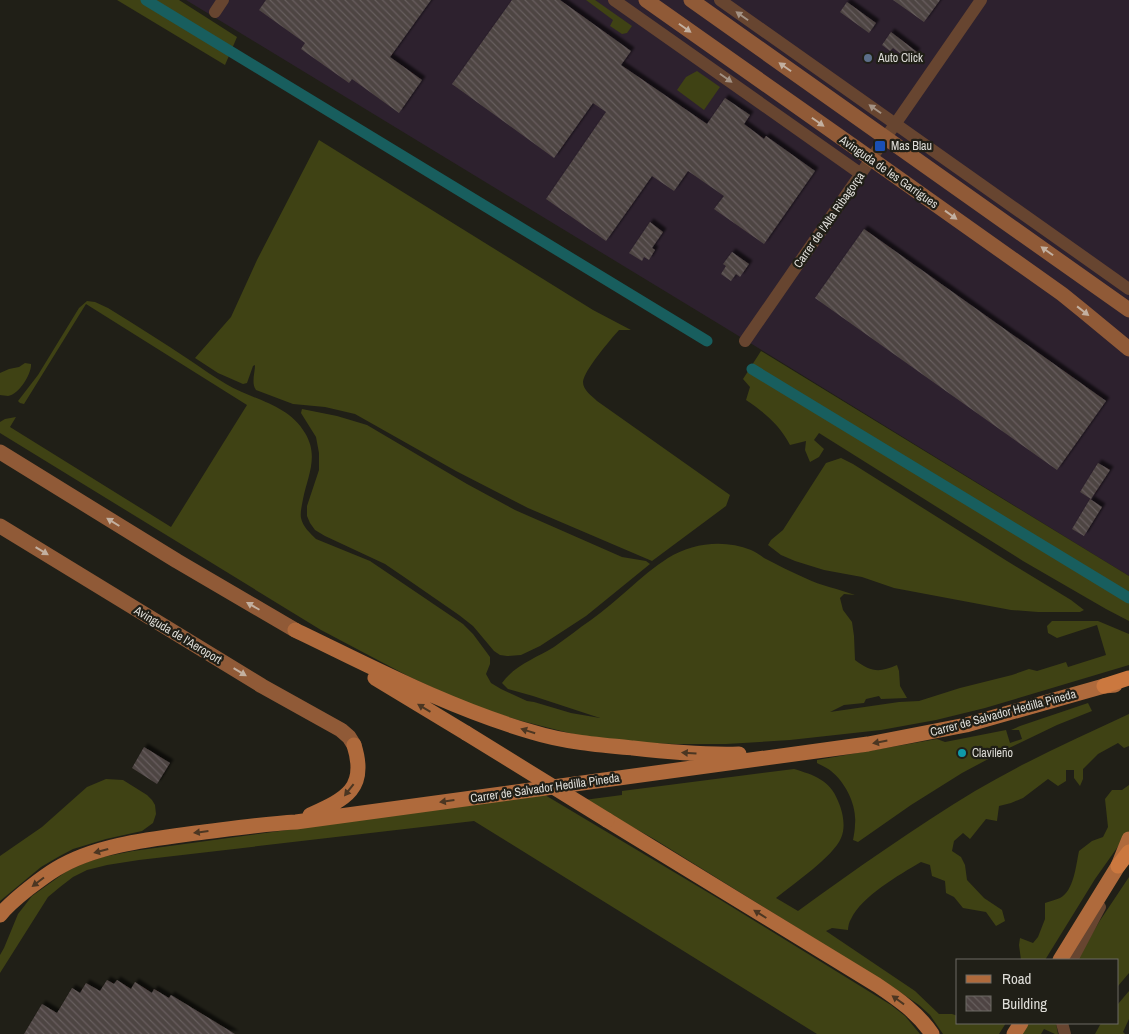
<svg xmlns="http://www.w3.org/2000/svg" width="1129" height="1034" viewBox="0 0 1129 1034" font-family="'Archivo Narrow',sans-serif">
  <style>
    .commercial { fill: #2d212e }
    .grass { fill: #3f4214 }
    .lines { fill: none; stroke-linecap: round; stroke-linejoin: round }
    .canal { stroke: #185e5e; stroke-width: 11 }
    .building { fill: url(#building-back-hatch); filter: url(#shadow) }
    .street { stroke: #674530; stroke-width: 12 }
    .secondary { stroke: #905a37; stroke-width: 15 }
    .primary { stroke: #af6a3c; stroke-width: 15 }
    .highway { stroke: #cb783f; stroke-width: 15 }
    .primary-bridge { stroke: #af6a3c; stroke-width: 15 }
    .oneway { fill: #a39284 }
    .oneway2 { fill: #c3b0a0 }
    .oneway3 { fill: #4b3622 }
    .service-dot { fill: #5c6f8a; stroke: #201f17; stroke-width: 2 }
    .transit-dot { fill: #1a4fb4; stroke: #201f17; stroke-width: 2 }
    .culture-dot { fill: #0f9aa8; stroke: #201f17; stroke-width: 2 }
    .labels { text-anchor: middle; stroke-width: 4.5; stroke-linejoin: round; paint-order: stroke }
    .poi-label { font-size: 12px; fill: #dfded9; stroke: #201f17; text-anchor: start }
    .street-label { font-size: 12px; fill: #dfded9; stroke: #201f17 }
  </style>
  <defs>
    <pattern id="building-back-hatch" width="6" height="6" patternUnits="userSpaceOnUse" patternTransform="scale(1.25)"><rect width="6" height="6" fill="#4e4443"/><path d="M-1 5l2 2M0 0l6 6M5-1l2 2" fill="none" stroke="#675f5e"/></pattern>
    <filter id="shadow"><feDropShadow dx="3.5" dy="-3.5" stdDeviation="1" flood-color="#0009"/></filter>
  </defs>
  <rect width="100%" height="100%" fill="#201f17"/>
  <path class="commercial" d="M186 0H1129V576L724 327Z"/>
  <path class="grass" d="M117 0H179L237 37 225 65Z
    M586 0H595L632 26 627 33 622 34 610 26 613 20Z
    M697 71 720 87 704 110 677 90 686 77Z
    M319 140 593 310 631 330H619C611 339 584 370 583 382 583 390 592 396 597 401L730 495 726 506 652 561 528 508 456 471 355 414 325 407 293 404 256 390C251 383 255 373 255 365L253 366 247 383 243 384 218 373 195 358 231 317 257 260Z
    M87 301 95 302 108 308C136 325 164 343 191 361 203 369 214 377 226 384 253 400 288 404 305 433 319 456 308 475 303 499 302 505 300 512 301 518 303 527 310 533 316 539L370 561 463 624 473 634 490 657V664L486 674 491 683 501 689 527 701 534 702 571 713 600 718 533 696 508 689 502 683C515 665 536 658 554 647 567 638 579 628 591 620 618 601 640 576 668 558 692 543 724 539 751 550 756 552 760 555 764 558 778 565 791 572 805 578 821 586 839 589 855 595L844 594 840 598 843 610 852 622 854 636 855 660C871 672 879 673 897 665L899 671 900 686 907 698 881 699 879 696 866 699 864 703 844 705 830 712 899 702 919 701 960 688 1012 675 1029 669 1037 671 1066 662 1068 667 1106 655 1097 625 1057 638 1048 633 1047 626 1052 621H1098L1129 634V665L985 708 936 720 881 730 790 740 726 744H675L626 742 577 735 518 720 468 704 408 676 321 630 0 433V422L5 419 16 417 10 427 171 527 247 405 86 304 24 404 20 403 18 401 38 375 79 308Z
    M761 351 1129 576V621L1106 609 1023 561 819 433 814 440 824 449 819 457 810 462 805 450 806 441 790 445C779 424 765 413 746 400L750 387 743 379Z
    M25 363 31 364C32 373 19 395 8 396 6 396 2 395 0 395V373L9 369 19 367Z
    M302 409 337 416 367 425 467 484 515 510 622 557 646 561 650 564 586 616 540 646 521 655 507 656 500 655 494 651 473 626 459 615 407 579 385 564 325 536 315 530 310 523 307 516V506L319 470V453L316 437 301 413Z
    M841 458 853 464 1007 561 1071 600 1084 610 1080 612H1038L1011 610 894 588 862 577 824 570 795 561 781 555 768 545 771 540 783 530 826 463Z
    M1088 703 1092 711 1057 725 1007 749 962 773 911 805 858 842 853 840C854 835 855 829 855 824 857 806 846 783 831 771 828 768 822 766 817 763V760L937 739 945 742 1006 730 1010 743 1022 739 1019 730H1011L1020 726Z
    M1129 714V746L1124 748 1118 743 1098 754 1083 769V779L1080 786 1074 778V770H1066V781L1058 786 1048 779 1023 798 1011 803 999 806 997 821 986 819 970 839 963 833 954 841 952 851 961 857 965 865 967 880 984 898 1002 910 1005 921 996 926 986 912 963 908 954 897 946 893 945 881 932 876 930 865 921 862C899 875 862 896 851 919 849 922 848 927 848 930L832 928 826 931 915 991 939 1014H952L958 1016V1023H1006L999 1034H943L930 1015 919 1005 888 984 654 839 584 800 622 795V791L794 769C814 775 830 780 838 801 843 812 846 827 841 838 834 856 792 885 776 898L798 911C856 869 914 828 975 791 1024 762 1077 738 1129 714Z
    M106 779 123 780 147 795 152 800 155 805 156 814 153 823 142 831 106 839 73 849 58 857 41 867 0 901V856L42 827 87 787Z
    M1129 785V831L1095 879 1045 960H1021L1019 945 1020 938 1033 943 1038 937 1045 919V903C1050 901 1056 900 1060 898 1074 891 1076 865 1079 851L1092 841 1103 837 1108 827 1105 799 1112 790H1122Z
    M545 795 719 899 891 1005 905 1016 920 1034H817L474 821 139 860 107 865 87 870 73 877 60 887 48 897 0 973V955L4 948 18 914 32 896 67 871 85 863 103 857 133 851Z
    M1129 877V973L1118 986V960H1077L1099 922Z
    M1129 991V1019L1123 1032 1125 1034H1095L1101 1023H1118V1004Z
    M1029 1023H1056L1058 1034H1055L1044 1029 1041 1034H1022Z"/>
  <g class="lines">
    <path class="canal" d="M146 0 707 341
      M752 369 1129 598"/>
  </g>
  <path class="building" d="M266 0H431L390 57 422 80 399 113 352 79 349 83 301 49 305 43 259 10Z
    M512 0H560L631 51 621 65 707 124 725 98 750 115 744 124 764 139 766 136 815 171 764 244 714 209 724 196 688 171 674 191 652 176 606 241 546 199 606 112 593 103 554 158 452 84Z
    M893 0H940L924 22Z
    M847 2 876 23 869 33 840 12Z
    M891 32 917 52 910 61 893 48 890 51 882 45Z
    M650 222 663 232 652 248 655 250 649 260 644 257 642 261 629 253Z
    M864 229 1106 401 1057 470 815 298Z
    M732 252 749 264 740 277 736 274 731 281 721 274 726 266 723 264Z
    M1098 463 1110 470 1091 499 1080 492Z
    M1090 499 1102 507 1084 536 1072 529Z
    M144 747 170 763 157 784 132 768Z
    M107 980 114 984 117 980 131 989 135 982 152 993 154 989 169 998 171 995 235 1034H24L42 1004 57 1013 72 988 80 993 86 983 100 991Z"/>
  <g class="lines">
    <path class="street" d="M614 0 861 174
      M720 0 1129 289
      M215 12 223 0
      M745 341 981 0
      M1072 960 1100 907
      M1062 1023 1065 1034"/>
    <path class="secondary" d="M646 0 853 146 1062 294 1083 311 1129 349
      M691 0 1129 310
      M0 452 177 561 295 630
      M0 526 262 686 341 730 349 737 354 745"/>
    <path class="primary" d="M295 630C372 667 449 708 532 732 564 742 599 745 633 748 668 752 703 755 739 754
      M375 678 466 733
      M310 815C345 799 368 789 354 745
      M607 820 877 985C898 999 918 1013 932 1034
      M0 915C8 905 18 897 28 889 37 882 46 875 56 869 95 845 151 839 196 833 229 829 262 824 296 822L868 744 966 725 1104 686 1115 685
      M1060 960 1118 866 1129 839
      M1014 1034 1021 1023"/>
    <path class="highway" d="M1104 686 1129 678
      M1118 866 1129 852"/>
    <path class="primary-bridge" d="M466 733 607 820"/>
  </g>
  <defs><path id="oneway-solid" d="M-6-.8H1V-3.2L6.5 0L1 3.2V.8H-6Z" transform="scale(1.25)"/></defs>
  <g class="oneway">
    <use href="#oneway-solid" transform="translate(742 16) rotate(-145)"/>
    <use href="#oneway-solid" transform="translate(726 78) rotate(35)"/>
    <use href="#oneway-solid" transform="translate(875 109) rotate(-145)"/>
  </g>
  <g class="oneway2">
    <use href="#oneway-solid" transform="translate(685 28) rotate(35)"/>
    <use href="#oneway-solid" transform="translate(785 67) rotate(-145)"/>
    <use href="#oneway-solid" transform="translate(818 122) rotate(35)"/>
    <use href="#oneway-solid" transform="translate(951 215) rotate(36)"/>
    <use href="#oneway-solid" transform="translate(1047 251) rotate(-145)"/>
    <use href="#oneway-solid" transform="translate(1083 311) rotate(38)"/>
    <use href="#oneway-solid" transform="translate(113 522) rotate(-148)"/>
    <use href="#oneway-solid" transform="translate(42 551) rotate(31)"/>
    <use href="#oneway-solid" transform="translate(253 606) rotate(-150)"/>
    <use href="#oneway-solid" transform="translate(240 672) rotate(31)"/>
  </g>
  <g class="oneway3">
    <use href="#oneway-solid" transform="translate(424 708) rotate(-149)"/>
    <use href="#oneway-solid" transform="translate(528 731) rotate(-163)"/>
    <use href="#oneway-solid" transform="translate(880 742) rotate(169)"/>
    <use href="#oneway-solid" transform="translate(689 753) rotate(-176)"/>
    <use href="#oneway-solid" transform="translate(349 790) rotate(128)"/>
    <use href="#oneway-solid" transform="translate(447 801) rotate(172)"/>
    <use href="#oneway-solid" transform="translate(201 832) rotate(173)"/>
    <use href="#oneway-solid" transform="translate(101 851) rotate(165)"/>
    <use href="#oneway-solid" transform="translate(38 882) rotate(143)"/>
    <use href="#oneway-solid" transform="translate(760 914) rotate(-148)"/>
    <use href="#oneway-solid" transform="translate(898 1000) rotate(-144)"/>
  </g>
  <circle class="service-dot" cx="868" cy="58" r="5"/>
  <rect class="transit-dot" x="874" y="140" width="12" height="12" rx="2.5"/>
  <circle class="culture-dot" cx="962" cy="753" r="5"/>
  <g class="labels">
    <g class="poi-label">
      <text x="878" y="62">Auto Click</text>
      <text x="891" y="150">Mas Blau</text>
      <text x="972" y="757">Clavileño</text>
    </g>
    <g class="street-label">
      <text transform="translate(889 172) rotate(35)" y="4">Avinguda de les Garrigues</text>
      <text transform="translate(829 220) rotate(-55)" y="4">Carrer de l'Alta Ribagorça</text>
      <text transform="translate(178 635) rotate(31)" y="4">Avinguda de l'Aeroport</text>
      <text transform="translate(1003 713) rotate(-15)" y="4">Carrer de Salvador Hedilla Pineda</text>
      <text transform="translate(545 788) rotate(-8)" y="4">Carrer de Salvador Hedilla Pineda</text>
    </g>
  </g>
  <rect x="956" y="959" width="162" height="65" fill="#201f17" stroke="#6c6b65"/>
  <rect x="966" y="975" width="25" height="8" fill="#af6a3c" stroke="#6c6b65"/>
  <text x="1002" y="984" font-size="15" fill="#dfded9">Road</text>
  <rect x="966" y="996" width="25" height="15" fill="url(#building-back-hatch)" stroke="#6c6b65"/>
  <text x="1002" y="1009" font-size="15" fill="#dfded9">Building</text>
</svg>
